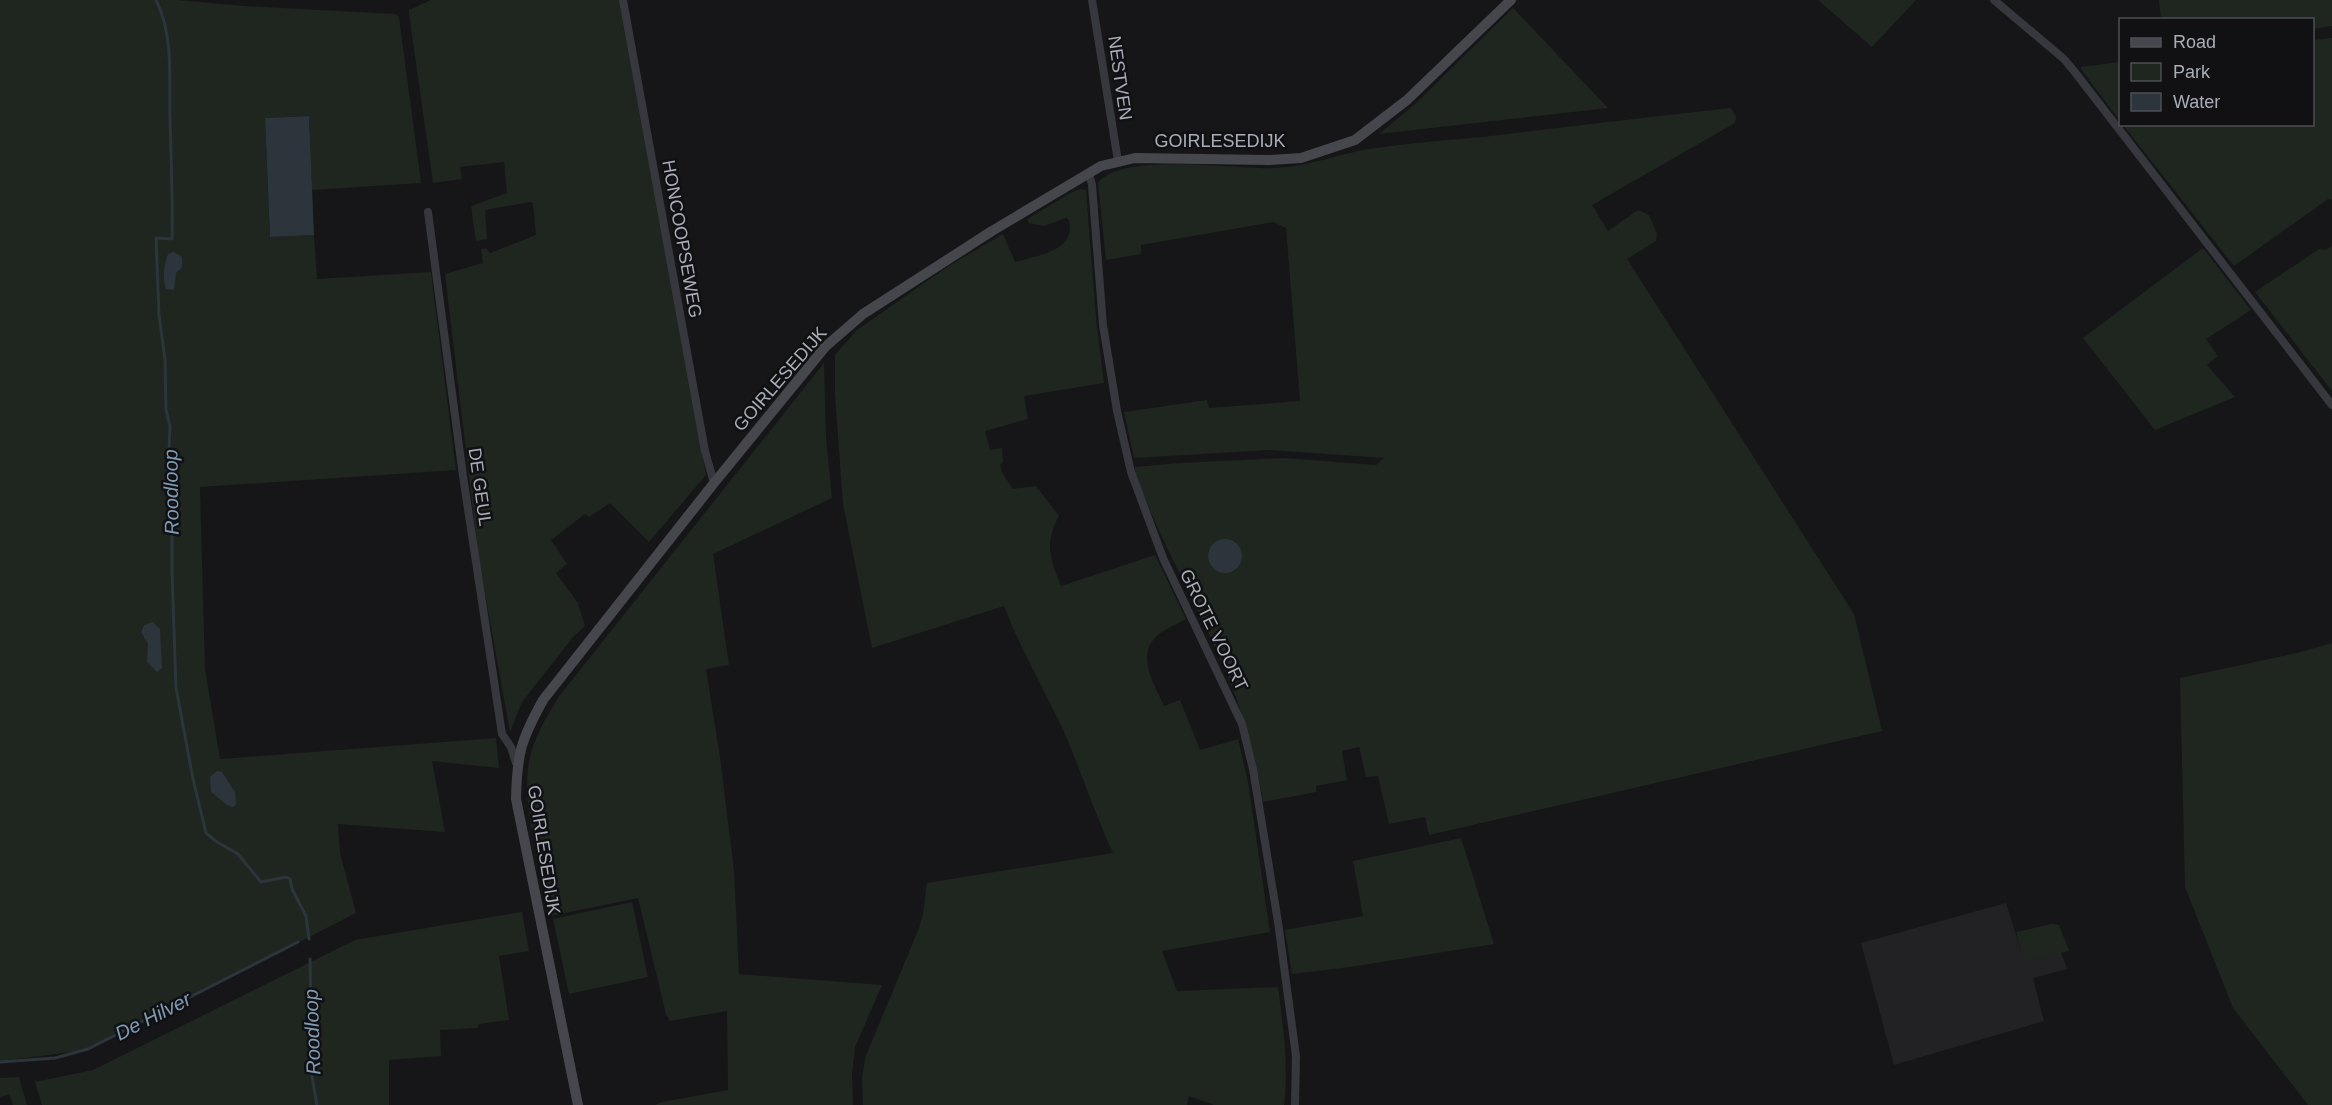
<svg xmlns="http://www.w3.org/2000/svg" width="2332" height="1105" viewBox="0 0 2332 1105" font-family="Helvetica,sans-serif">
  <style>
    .built { fill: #222225 }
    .green { fill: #1e261f; fill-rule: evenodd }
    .water { fill: #2c353c }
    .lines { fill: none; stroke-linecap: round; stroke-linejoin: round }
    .stream { stroke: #2c353c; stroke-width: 3 }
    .street { stroke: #37383d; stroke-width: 8 }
    .secondary { stroke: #45474d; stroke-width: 10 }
    .labels { text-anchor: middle; stroke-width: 5; stroke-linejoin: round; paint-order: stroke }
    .street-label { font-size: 18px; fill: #a8adb8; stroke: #111113 }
    .water-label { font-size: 20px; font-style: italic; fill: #7f9bb3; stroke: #111113 }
  </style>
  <rect width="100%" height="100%" fill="#161618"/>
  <path class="built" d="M2006 903 2024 960 2061 952 2067 969 2033 978 2044 1021 1894 1065 1861 943Z"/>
  <path class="green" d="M0 0H177L244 6 395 14 399 17 421 183 312 190 309 116 265 118 270 237 314 235 317 279 431 272 456 470 200 487 205 669 220 759 496 738 499 768 432 761 445 832 338 824 340 853 356 913 96 1046 80 1051 0 1061ZM144 625 161 657 162 668 148 650V643L141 632Z
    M431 0H620L706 475 649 542 610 503 589 517 585 514 551 540 567 564 556 573 578 603 585 626 574 636 522 702 510 732 479 560 445 274 483 263 481 249 486 248 490 253 536 235 533 203 530 202 485 210 487 239 476 241 471 206 507 193 504 162 460 167 462 179 433 183 409 14V10Z
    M1818 0H1916L1872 47Z
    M2159 0H2332V26L2313 29 2312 20 2161 19Z
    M1513 8 1608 108 1379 134 1415 104Z
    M2332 38V200L2328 199 2234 266 2123 125 2312 124 2313 40Z
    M2120 62V121L2081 69V67Z
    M1731 108 1736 117 1735 123 1592 205 1608 231 1638 210 1649 215 1657 234 1656 241 1627 259 1854 614 1882 731 1429 835 1425 817 1389 824 1378 776 1366 777 1359 747 1342 751 1347 780 1316 786V792L1263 802C1255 753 1242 708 1222 663 1199 610 1171 559 1148 506 1144 495 1134 480 1135 467L1180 463 1284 458 1376 465 1384 458 1269 450 1134 458 1124 412 1207 400 1209 408 1300 401 1286 228 1273 222 1141 245V254L1106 260 1098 183C1121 151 1237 170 1275 168 1307 167 1338 154 1369 149 1409 143 1451 140 1491 136 1571 126 1651 117 1731 108ZM1223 539C1235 539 1241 547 1241 558L1213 568C1203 555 1209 544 1223 539Z
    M1081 189 1086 190 1096 318 1104 383 1024 396 1028 419 985 431 990 450 1002 448 1003 462 1000 465 1003 474 1013 489 1036 486 1059 516C1044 544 1050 558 1061 586L1155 555 1186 619C1177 624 1165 629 1157 636 1135 656 1155 685 1164 706L1180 700 1200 750 1238 739 1248 782 1270 932 1162 951 1177 991 1278 987C1283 1026 1289 1065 1284 1105H1214L1189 1096 1187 1105H863L862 1079 865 1058 919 928 923 914 927 883 1113 853C1095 814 1082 774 1065 734 1045 691 1021 650 1004 606L872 648 843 504 835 395V355L857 330 947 267 1003 234 1015 262C1038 255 1076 252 1069 220L1066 218 1044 226 1029 223 1027 219 1072 192Z
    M2332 246V391L2255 292 2319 249 2326 250Z
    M2203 248 2251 310 2206 339 2218 356 2207 365 2235 397 2155 430 2083 338Z
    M824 363 826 437 832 498 713 554 729 665 706 669 720 757 734 870 739 974 882 985 855 1047 852 1073 853 1105H655L662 1102 728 1090 727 1011 670 1021 666 1014 638 898 551 916C541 869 518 798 531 753 537 732 548 714 560 695Z
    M2332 643V1105H2308L2233 1008 2185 887 2180 678 2297 653Z
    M1461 838 1494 944 1350 967 1292 974 1285 930 1363 916 1353 861Z
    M632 902 648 977 569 994 553 919Z
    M522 912 529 951 499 956 509 1020 479 1024 478 1028 440 1030 441 1056 389 1060V1105H42L35 1082 93 1070 355 940Z
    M2052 924 2059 925 2069 951 2024 961 2016 932Z
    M19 1077 27 1105H13L9 1094 0 1097V1078Z"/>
  <path class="water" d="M309 116 314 235 270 237 265 118Z
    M174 252 182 257V268L176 273 174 290 166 289C162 279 164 264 168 254Z
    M1208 556a17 17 0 1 1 34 0a17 17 0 1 1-34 0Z
    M153 622 160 629 162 668 157 672 147 662 148 644 141 632 144 625Z
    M217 771 222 772 235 792 236 805 233 807 227 805 211 792 210 777Z"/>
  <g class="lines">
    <path class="stream" d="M156 0C174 35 169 81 170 118 171 159 173 199 172 239L156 238 159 315 165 359 166 410 170 426 168 474 172 491V572L176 688 193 779 206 833 217 842 238 854 261 882 286 877 290 879 292 889 306 916 309 939
      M310 959 312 1077 317 1105
      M0 1062 55 1058 88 1049 298 942"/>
    <path class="street" d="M623 0 705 451 714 483
      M1092 0 1118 161
      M1994 0 2064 59 2074 71 2332 405
      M1089 173 1092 185 1103 325 1117 411 1131 472 1163 558 1242 724 1253 769 1278 922 1296 1056 1295 1105
      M428 212 463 476 502 734 511 747 516 763"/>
    <path class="secondary" d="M578 1105 516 799C517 753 521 740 543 700L714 483 825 347 863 314 992 231 1101 166 1135 158 1269 160 1301 158 1355 140 1407 100 1511 0"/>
  </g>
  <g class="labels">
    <g class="street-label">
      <text transform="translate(1120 78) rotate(82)" y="6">NESTVEN</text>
      <text x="1220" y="147">GOIRLESEDIJK</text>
      <text transform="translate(682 239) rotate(80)" y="6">HONCOOPSEWEG</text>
      <text transform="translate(780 379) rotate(-49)" y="6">GOIRLESEDIJK</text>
      <text transform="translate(480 487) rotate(82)" y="6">DE GEUL</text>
      <text transform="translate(1214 630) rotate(64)" y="6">GROTE VOORT</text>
      <text transform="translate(544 850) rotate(81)" y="6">GOIRLESEDIJK</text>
    </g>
    <g class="water-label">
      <text transform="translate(171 492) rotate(-91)" y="7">Roodloop</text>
      <text transform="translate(153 1016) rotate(-27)" y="7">De Hilver</text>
      <text transform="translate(312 1032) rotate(-92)" y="7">Roodloop</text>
    </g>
  </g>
  <rect x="2119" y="18" width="195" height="108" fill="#111113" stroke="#4d4f55" stroke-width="1.5"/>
  <rect x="2131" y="38" width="30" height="9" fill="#45474d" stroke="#4d4f55" stroke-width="1.5"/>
  <text x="2173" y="48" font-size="18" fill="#a8adb8">Road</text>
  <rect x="2131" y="63" width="30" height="18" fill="#1e261f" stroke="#4d4f55" stroke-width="1.5"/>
  <text x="2173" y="78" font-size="18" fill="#a8adb8">Park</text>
  <rect x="2131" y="93" width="30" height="18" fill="#2c353c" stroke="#4d4f55" stroke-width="1.5"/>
  <text x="2173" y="108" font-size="18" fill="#a8adb8">Water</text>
</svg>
